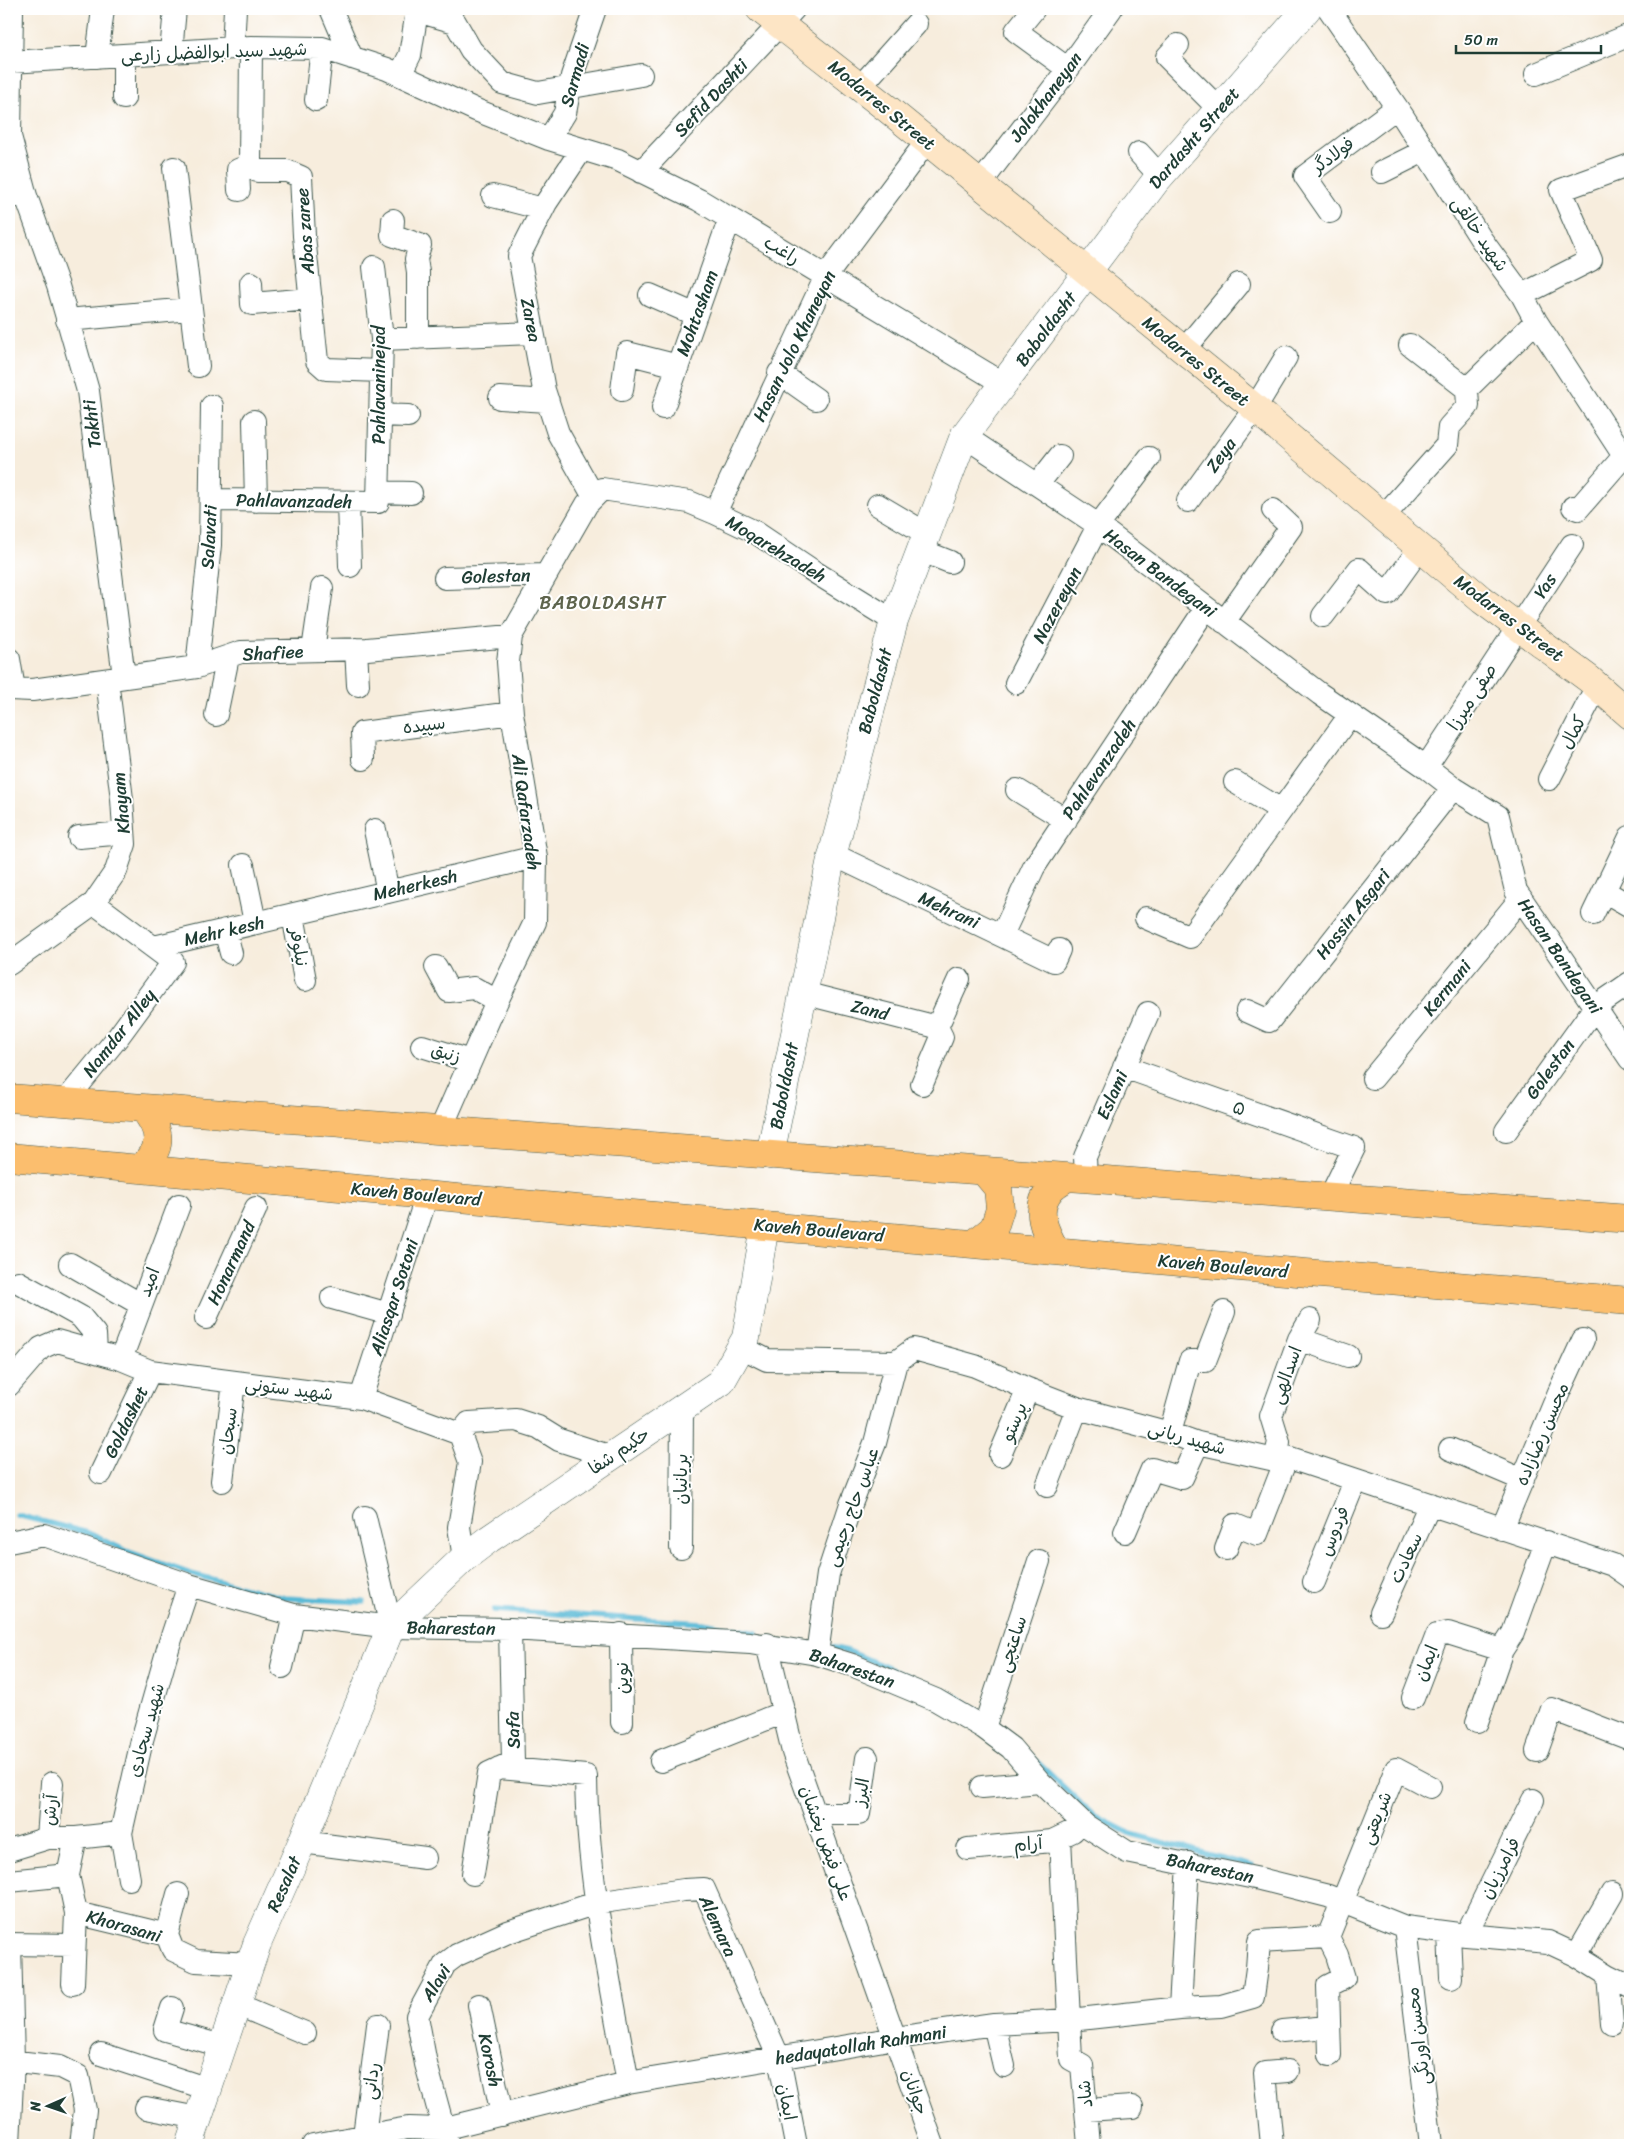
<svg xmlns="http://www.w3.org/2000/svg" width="1639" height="2154" viewBox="0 0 1639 2154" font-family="Sriracha,'Playpen Sans Arabic',sans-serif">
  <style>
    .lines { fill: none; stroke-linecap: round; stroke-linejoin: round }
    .stream { stroke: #58b9d6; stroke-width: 5.5 }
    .minor-casing { stroke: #3f574d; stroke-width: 24 }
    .tertiary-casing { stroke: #3f574d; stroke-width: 29 }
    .secondary-casing { stroke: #3f574d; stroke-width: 29 }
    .primary-casing { stroke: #3f574d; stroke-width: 29 }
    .minor { stroke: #fff; stroke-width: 22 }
    .tertiary { stroke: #fff; stroke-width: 28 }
    .secondary { stroke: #fde5c5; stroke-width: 28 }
    .primary { stroke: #fbbe6e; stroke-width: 28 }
    .labels { text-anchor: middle; stroke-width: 4; stroke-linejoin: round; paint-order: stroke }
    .street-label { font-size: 18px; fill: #1f3d34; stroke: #fff }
    .neighbourhood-label { font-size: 19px; letter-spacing: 1px; fill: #5e644c; stroke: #fff }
  </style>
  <rect width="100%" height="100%" fill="#fff"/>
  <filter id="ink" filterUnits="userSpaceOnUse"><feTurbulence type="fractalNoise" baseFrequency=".02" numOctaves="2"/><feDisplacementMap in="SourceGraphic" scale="10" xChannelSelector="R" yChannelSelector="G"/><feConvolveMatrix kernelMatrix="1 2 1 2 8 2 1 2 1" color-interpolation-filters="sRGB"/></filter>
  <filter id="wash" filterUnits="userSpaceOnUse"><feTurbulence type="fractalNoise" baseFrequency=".0096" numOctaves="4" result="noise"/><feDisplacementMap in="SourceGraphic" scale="20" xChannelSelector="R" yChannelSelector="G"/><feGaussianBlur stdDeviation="1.12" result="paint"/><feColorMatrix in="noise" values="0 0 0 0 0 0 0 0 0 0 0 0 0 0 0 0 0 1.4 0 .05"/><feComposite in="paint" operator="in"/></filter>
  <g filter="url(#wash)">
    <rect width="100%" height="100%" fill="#f7eddd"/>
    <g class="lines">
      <path class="stream" d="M17 1515 88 1533 124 1550 191 1574 285 1598 363 1602
        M494 1610 703 1623 756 1633
        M829 1647 848 1651 957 1697 980 1713
        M1033 1758 1093 1815 1131 1834 1252 1866"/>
    </g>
  </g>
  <g filter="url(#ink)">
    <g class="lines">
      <g class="minor-casing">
        <path id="minor" d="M12 9 10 136 26 196
          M331 9 352 58
          M1034 9 1016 31 1068 69
          M1329 9 1402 115 1481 239 1522 295 1536 321 1624 456 1630 459
          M1178 45 1167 57 1219 109
          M251 47 250 165 257 171H287L301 177 304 236 317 361 326 369 381 371
          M233 48 235 9
          M171 52 175 9
          M97 57 103 9
          M11 62 251 47 322 48 387 69 476 110 549 139 618 160 699 200 1004 384
          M1536 74 1630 35
          M400 75 410 55 417 11 455 22 471 50 502 83 538 93 641 75
          M860 87 916 24
          M124 98V55
          M316 100 322 48
          M549 139 565 113 572 76 595 9
          M582 149 546 203 519 256 544 390 558 433 594 497
          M1139 153 1160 176
          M174 168 198 366
          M641 172 794 9
          M1382 172 1424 151
          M980 184 1068 69 1111 9
          M239 190 238 170 250 165
          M9 196H26L58 286 88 391 124 677
          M493 196 543 209
          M1330 212 1305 176 1396 108
          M393 220 392 235 420 245 416 259 418 272V338
          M251 283 252 304 311 299
          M650 295 696 315
          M1522 295 1591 260 1561 190 1630 165
          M67 320 190 309
          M382 339 533 333
          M1410 345 1467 389
          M1184 350 1239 284
          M779 373 816 399
          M622 390 627 353 678 366
          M500 398 548 401
          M663 408 730 218
          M380 415 408 416
          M254 421 256 501
          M964 436 1092 521 1320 694 1426 767 1453 788 1498 816 1516 891 1630 1059
          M1038 484 1060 456
          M379 492 411 493
          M211 500 378 502 382 339 374 267
          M1188 501 1255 408 1286 357
          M348 502 350 566
          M878 505 927 534
          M1573 507 1578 509 1624 456
          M715 513 826 276 927 141
          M1383 517 1447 445 1449 427 1468 406 1467 389 1536 321
          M920 550 950 562
          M445 578 546 575
          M1323 616 1359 569 1387 594 1420 548
          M1224 622 1291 527 1273 510
          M356 649 358 685
          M313 650 322 588
          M9 659 14 689
          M197 667 210 545 212 406
          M1016 683 1098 526 1149 458
          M9 689 32 690 197 667 241 652 367 649 511 636
          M216 715 228 657
          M363 759 362 733 512 713
          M1426 767 1572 545
          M1549 779 1597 686
          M1235 782 1281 810
          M1017 790 1066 820
          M375 830 388 892
          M79 837 124 833
          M832 854 1054 961 1059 950
          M243 865 255 922
          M1604 891 1630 906
          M1593 914 1630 837
          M293 915 305 980
          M1146 918 1190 937 1350 715
          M225 930 231 953
          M1002 935 1034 867 1206 608
          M154 947 536 857
          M9 964 94 903 116 871 125 844 122 799 107 680
          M436 967 449 991 474 988 497 1001
          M803 993 937 1027
          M1247 1011 1269 1021 1453 788
          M422 1046 470 1061
          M1124 1067 1354 1148 1330 1197
          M1373 1078 1521 898
          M922 1084 942 1037 937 1027 959 979
          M64 1103 118 1037 173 962 94 903
          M440 1131 497 1001 535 922 536 857 512 713 508 662 511 636 587 504 602 489 689 502 715 513 755 532 813 571 894 621
          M1506 1131 1595 1007 1630 983
          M1086 1178 1085 1157 1148 1013
          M70 1264 140 1304
          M18 1282 81 1317 95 1334 96 1352
          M332 1298 389 1314
          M206 1318 256 1208
          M1299 1339 1348 1356
          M741 1347 767 1360 896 1362 914 1349 975 1366 1028 1389 1077 1408 1170 1433 1198 1443 1275 1460 1287 1457 1613 1565 1630 1577
          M121 1359 179 1205
          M9 1385 41 1348 57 1341 121 1359 150 1371 361 1398 460 1434 470 1462 459 1527 464 1558
          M361 1398 427 1195
          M1170 1433 1190 1361H1205L1224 1312
          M460 1434 469 1423 516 1420 538 1427 559 1440 612 1457
          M1450 1449 1523 1480
          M1000 1455 1028 1389
          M1275 1460 1279 1442 1271 1416 1299 1339 1310 1320
          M101 1473 150 1371
          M222 1481 234 1382
          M1047 1486 1077 1408
          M365 1517 391 1627
          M1502 1529 1559 1392 1583 1340
          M1125 1532 1152 1469 1182 1478 1198 1443
          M9 1542 44 1535 189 1585 294 1615 391 1627 510 1629 750 1643 817 1654 852 1665 936 1700 984 1728 1011 1748 1040 1782 1085 1825 1127 1852 1260 1879 1328 1896 1405 1927 1466 1935 1548 1942 1576 1955 1608 1975 1630 1986
          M681 1548 682 1409
          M1226 1549 1235 1525 1257 1534 1287 1457
          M1314 1582 1355 1481
          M1381 1613 1430 1504
          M621 1634 622 1722
          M767 1644 793 1752 933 2145
          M817 1654 828 1574 851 1504 875 1443 896 1362
          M282 1667 294 1615
          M1413 1698 1437 1635 1448 1633 1502 1650 1513 1633 1546 1542
          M1477 1722 1502 1650
          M984 1728 1039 1561
          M1537 1751 1552 1709 1630 1739
          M661 1761 784 1712
          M499 1768 586 1776C587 1879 610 1982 628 2083
          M982 1787 1040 1782
          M815 1814H859L867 1758
          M48 1838 52 1783
          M1060 1838 1071 2059 1082 2065 1089 2145
          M302 1842 425 1858
          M968 1849 1052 1841 1073 1831
          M9 1850 48 1838H76L121 1833
          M473 1874 489 1773 513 1762 510 1629
          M129 1879 121 1833 142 1740 169 1645 189 1585
          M9 1881 68 1875
          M76 1913 167 1935 173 1950 196 1961 251 1964
          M1405 1927 1431 2145
          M1449 1933 1451 1978
          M167 1935 178 1894
          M1466 1935 1533 1800
          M1328 1937 1337 1955 1344 1978 1328 1986 1330 2055
          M9 1944 73 1945
          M1576 1955 1612 1893
          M1608 1975 1612 2023
          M73 1984 76 1913 68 1875 76 1838
          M236 2004 305 2033
          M479 2005 502 2115
          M172 2008 165 2030 222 2046
          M1180 2008 1188 1863
          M994 2024 1004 2066
          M1282 2031 1328 2027
          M101 2054 208 2089
          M9 2061 60 2067 78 2076 85 2110 81 2145
          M146 2108 198 2118
          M1087 2110 1132 2107
          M364 2136 378 2025
          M9 2144 13 2061 10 1944
          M313 2145 408 2128 442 2129 628 2083 896 2038 994 2024 1070 2020 1180 2008 1221 2006 1253 1997 1257 1968 1259 1941 1328 1937 1396 1769 1430 1787
          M448 2145 426 2064 417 2016 445 1964 457 1955 508 1932 596 1903 684 1890 704 1889 779 2058 796 2145
          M1272 2145 1265 2073 1288 2071"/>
      </g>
      <g class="tertiary-casing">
        <path id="tertiary" d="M770 1155 830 864 894 621 964 436 1155 182 1307 9
          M189 2145 257 1944 302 1842 391 1627 464 1558 489 1539 721 1382 746 1338 765 1226"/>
      </g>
      <g class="secondary-casing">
        <path id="secondary" d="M760 9 889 110 1250 404 1482 600 1589 679 1630 715"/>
      </g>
      <g class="primary-casing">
        <path id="primary" d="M9 1098 1630 1219
          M9 1157 765 1226 1630 1301
          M139 1169C164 1150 162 1131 143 1108
          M974 1244 994 1228 1000 1209 998 1188 984 1171
          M1056 1251C1045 1232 1033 1209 1051 1189 1055 1184 1062 1181 1067 1177"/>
      </g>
      <use href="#minor" class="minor"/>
      <use href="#tertiary" class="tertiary"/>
      <use href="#secondary" class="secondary"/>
      <use href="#primary" class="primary"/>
    </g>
  </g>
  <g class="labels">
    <g class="street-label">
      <text transform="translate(214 52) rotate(-2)" y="6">شهید سید ابوالفضل زارعی</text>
      <text transform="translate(575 75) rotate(-74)" y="6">Sarmadi</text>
      <text transform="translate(1046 97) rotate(-53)" y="6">Jolokhaneyan</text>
      <text transform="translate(711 98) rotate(-47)" y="6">Sefid Dashti</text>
      <text transform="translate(882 105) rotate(39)" y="6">Modarres Street</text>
      <text transform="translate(1194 138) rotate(-49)" y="6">Dardasht Street</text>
      <text transform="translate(1333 155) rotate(-37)" y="6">فولادگر</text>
      <text transform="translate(305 231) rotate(-94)" y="6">Abas zaree</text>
      <text transform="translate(1480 234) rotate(56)" y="6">شهید خالقی</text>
      <text transform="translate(782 250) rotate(31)" y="6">راغب</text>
      <text transform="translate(697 313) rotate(-70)" y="6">Mohtasham</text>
      <text transform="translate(531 320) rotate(79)" y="6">Zarea</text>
      <text transform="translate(1046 329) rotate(-53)" y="6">Baboldasht</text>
      <text transform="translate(794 346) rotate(-64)" y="6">Hasan Jolo Khaneyan</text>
      <text transform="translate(1196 361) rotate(39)" y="6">Modarres Street</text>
      <text transform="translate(379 385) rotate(-90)" y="6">Pahlavaninejad</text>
      <text transform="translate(92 424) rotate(-97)" y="6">Takhti</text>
      <text transform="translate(1221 455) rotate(-54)" y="6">Zeya</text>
      <text transform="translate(294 501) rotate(1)" y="6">Pahlavanzadeh</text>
      <text transform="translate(209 537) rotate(-87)" y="6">Salavati</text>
      <text transform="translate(776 549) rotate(31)" y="6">Moqarehzadeh</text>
      <text transform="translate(1160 573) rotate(37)" y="6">Hasan Bandegani</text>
      <text transform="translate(496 576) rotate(-2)" y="6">Golestan</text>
      <text transform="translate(1545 586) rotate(-57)" y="6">Yas</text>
      <text transform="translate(1057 605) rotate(-62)" y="6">Nazereyan</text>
      <text transform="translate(1509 618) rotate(37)" y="6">Modarres Street</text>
      <text transform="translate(273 653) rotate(-3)" y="6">Shafiee</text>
      <text transform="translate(875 691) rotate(-75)" y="6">Baboldasht</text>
      <text transform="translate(1472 697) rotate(-57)" y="6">صفی میرزا</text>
      <text transform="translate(424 725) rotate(-7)" y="6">سپیده</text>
      <text transform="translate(1573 732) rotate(-62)" y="6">کمال</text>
      <text transform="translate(1099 769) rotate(-56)" y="6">Pahlevanzadeh</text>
      <text transform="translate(121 803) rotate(-95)" y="6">Khayam</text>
      <text transform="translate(526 812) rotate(82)" y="6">Ali Qafarzadeh</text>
      <text transform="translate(415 885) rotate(-13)" y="6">Meherkesh</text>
      <text transform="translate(949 910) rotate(25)" y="6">Mehrani</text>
      <text transform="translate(1353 914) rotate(-52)" y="6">Hossin Asgari</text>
      <text transform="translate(224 931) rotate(-13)" y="6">Mehr kesh</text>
      <text transform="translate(299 947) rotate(80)" y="6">نیلوفر</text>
      <text transform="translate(1560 956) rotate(56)" y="6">Hasan Bandegani</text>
      <text transform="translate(1447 988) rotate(-51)" y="6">Kermani</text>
      <text transform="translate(870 1010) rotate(14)" y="6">Zand</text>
      <text transform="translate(119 1033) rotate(-52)" y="6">Namdar Alley</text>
      <text transform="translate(446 1053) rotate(17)" y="6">زنبق</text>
      <text transform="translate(1550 1069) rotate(-54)" y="6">Golestan</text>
      <text transform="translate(784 1086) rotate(-79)" y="6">Baboldasht</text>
      <text transform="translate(1112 1095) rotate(-66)" y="6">Eslami</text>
      <text transform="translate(1239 1108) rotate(19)" y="6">۵</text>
      <text transform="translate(416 1194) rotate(5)" y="6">Kaveh Boulevard</text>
      <text transform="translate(819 1230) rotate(5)" y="6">Kaveh Boulevard</text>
      <text transform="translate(231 1263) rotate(-65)" y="6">Honarmand</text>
      <text transform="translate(1223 1266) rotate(5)" y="6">Kaveh Boulevard</text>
      <text transform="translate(149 1282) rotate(-69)" y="6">امید</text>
      <text transform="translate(394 1297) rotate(-72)" y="6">Aliasqar Sotoni</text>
      <text transform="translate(1286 1375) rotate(-70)" y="6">اسدالهی</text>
      <text transform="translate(289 1389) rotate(7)" y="6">شهید ستونی</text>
      <text transform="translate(126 1422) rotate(-64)" y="6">Goldashet</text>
      <text transform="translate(1014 1422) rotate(-67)" y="6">پرستو</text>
      <text transform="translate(228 1431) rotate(-83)" y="6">سبحان</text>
      <text transform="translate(1542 1434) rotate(-67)" y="6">محسن رضازاده</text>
      <text transform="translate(1187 1438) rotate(16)" y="6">شهید ربانی</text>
      <text transform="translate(619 1451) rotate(-34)" y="6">حکیم شفا</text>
      <text transform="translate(681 1479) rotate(-89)" y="6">بریانیان</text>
      <text transform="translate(852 1507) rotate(-70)" y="6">عباس حاج رحیمی</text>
      <text transform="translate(1334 1531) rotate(-68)" y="6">فردوس</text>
      <text transform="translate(1406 1558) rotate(-65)" y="6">سعادت</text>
      <text transform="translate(451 1628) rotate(1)" y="6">Baharestan</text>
      <text transform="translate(1012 1644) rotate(-72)" y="6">ساعتچی</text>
      <text transform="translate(1426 1663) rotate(-69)" y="6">ایمان</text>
      <text transform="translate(852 1668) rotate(19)" y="6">Baharestan</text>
      <text transform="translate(622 1678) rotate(-90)" y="6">نوین</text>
      <text transform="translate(146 1730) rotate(-75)" y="6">شهید سجادی</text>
      <text transform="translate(513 1730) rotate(-92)" y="6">Safa</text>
      <text transform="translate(861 1792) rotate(-80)" y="6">البرز</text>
      <text transform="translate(50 1810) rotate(-85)" y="6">آرش</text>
      <text transform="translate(1376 1818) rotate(-68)" y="6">شریعتی</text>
      <text transform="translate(826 1843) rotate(70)" y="6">علی فیض بخشان</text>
      <text transform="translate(1028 1844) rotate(-5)" y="6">آرام</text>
      <text transform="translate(1210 1868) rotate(12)" y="6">Baharestan</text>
      <text transform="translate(1500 1868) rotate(-63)" y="6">فرامرزیان</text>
      <text transform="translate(284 1884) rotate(-66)" y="6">Resalat</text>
      <text transform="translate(124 1926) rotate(16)" y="6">Khorasani</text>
      <text transform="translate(718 1926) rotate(65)" y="6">Alemara</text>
      <text transform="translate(436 1983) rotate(-58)" y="6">Alavi</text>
      <text transform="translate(1418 2036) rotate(-97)" y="6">محسن اورنگی</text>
      <text transform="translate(861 2045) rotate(-9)" y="6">hedayatollah Rahmani</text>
      <text transform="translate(490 2060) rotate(78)" y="6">Korosh</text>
      <text transform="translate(371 2081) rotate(-83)" y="6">ردانی</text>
      <text transform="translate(915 2092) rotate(71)" y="6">جوانان</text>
      <text transform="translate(1085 2094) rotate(-96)" y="6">شاد</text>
      <text transform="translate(787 2102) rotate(79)" y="6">ایمان</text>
    </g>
    <g class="neighbourhood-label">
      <text x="603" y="609">BABOLDASHT</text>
    </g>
  </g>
  <rect width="1639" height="2154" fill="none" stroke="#fff" stroke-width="30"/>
  <g transform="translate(48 2106) rotate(268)" stroke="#ffffff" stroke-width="4" paint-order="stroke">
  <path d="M0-4L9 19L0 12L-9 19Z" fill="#1f3d34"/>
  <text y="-8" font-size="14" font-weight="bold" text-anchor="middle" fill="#1f3d34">N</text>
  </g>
  <path d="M1456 45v8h145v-8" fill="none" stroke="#1f3d34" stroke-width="2.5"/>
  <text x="1464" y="45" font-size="15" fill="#1f3d34" stroke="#ffffff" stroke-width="4" paint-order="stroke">50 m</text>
</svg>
